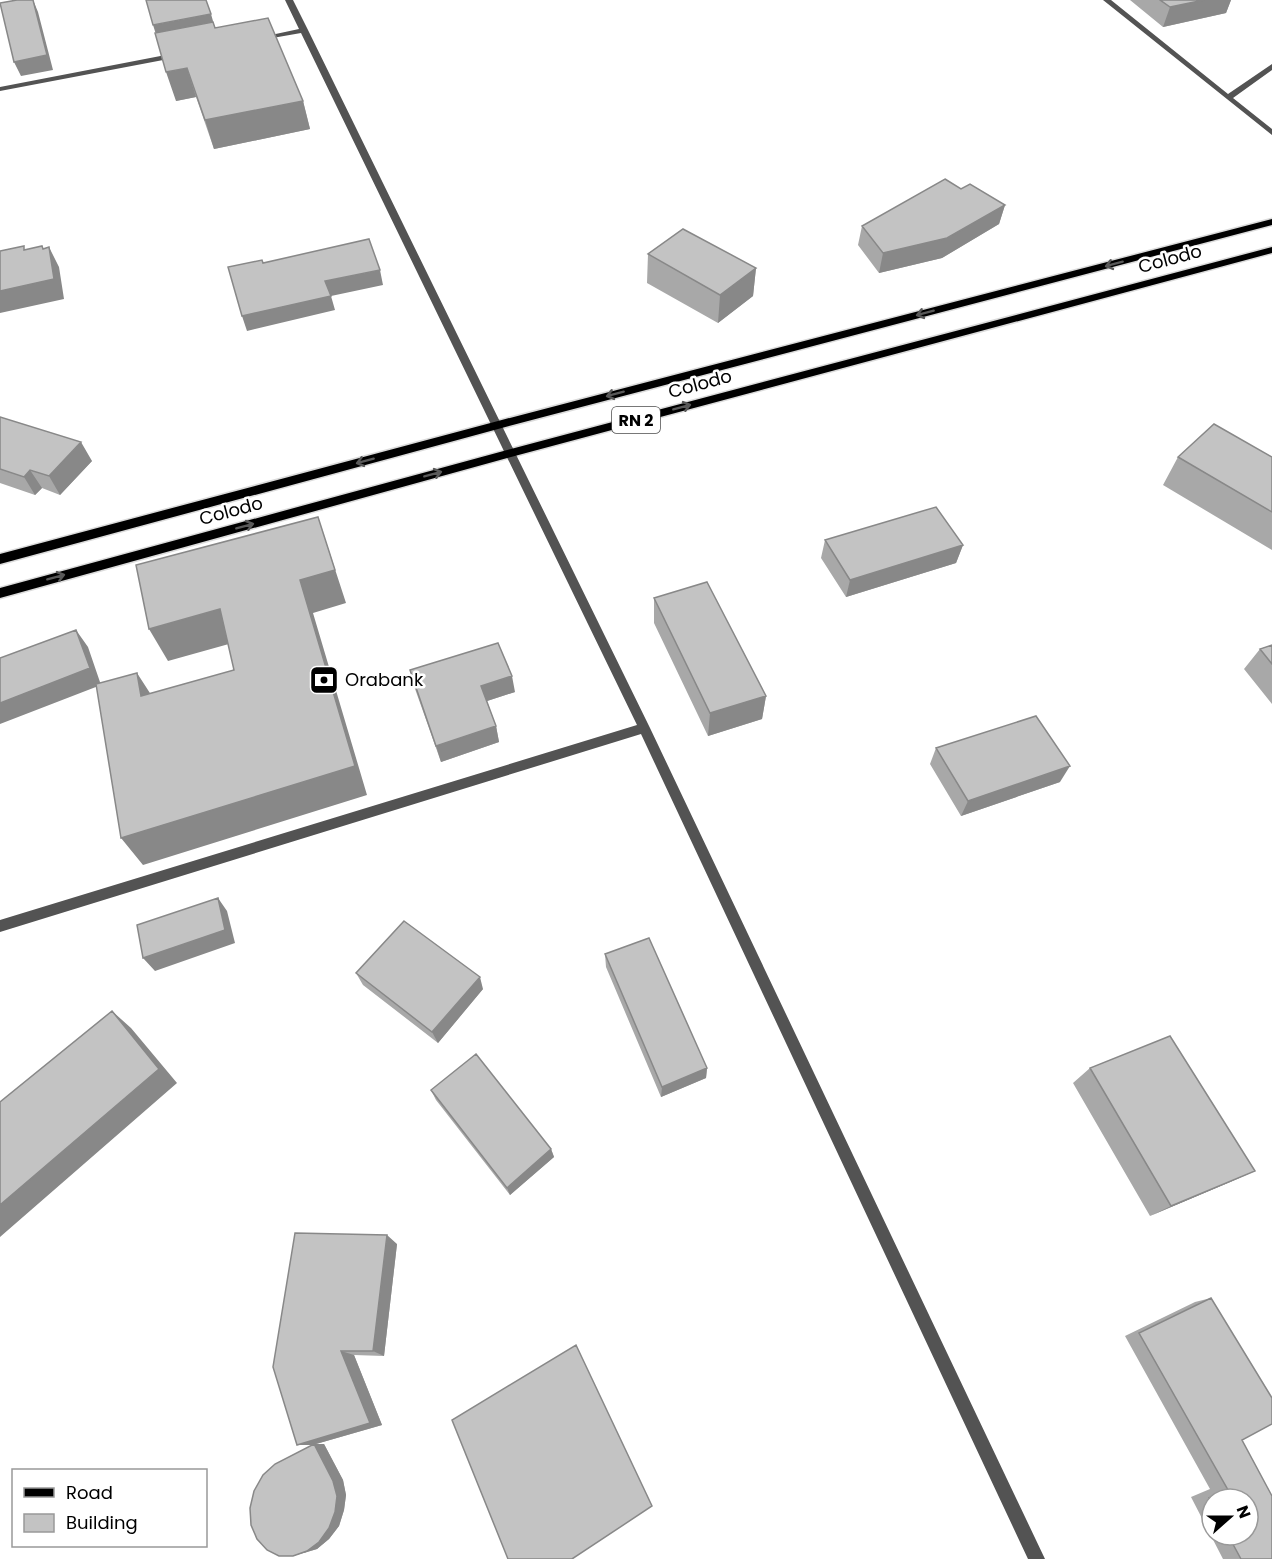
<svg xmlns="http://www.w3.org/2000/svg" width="1272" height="1559" viewBox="0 0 1272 1559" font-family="Poppins,sans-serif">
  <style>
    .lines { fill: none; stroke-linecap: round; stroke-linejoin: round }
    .primary-casing { stroke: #dbdbdb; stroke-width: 3 }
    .street { fill: #535353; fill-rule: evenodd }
    .primary { fill: #000; fill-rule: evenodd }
    .wall { fill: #a8a8a8; fill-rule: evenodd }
    .shaded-wall { fill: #888 }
    .building { fill: #c3c3c3; stroke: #888; stroke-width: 1.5 }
    .oneway { stroke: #595959 }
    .labels { text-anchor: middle; stroke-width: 5; stroke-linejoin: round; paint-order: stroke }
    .shield { fill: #fff; stroke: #4c4c4c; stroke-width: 1.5 }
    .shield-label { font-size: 16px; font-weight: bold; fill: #000 }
    .street-label { font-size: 18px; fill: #000; stroke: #fff }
    .poi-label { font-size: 18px; fill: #000; stroke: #fff; text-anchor: start }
  </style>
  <rect width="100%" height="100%" fill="#fff"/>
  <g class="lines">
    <g class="primary-casing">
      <path id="primary" d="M1272 219V225L498 429 0 564V554L498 421Z
        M1272 247V253L511 457 0 598V588L511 449Z"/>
    </g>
    <path class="street" d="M285 0H293L308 30 650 728 1045 1559H1028L641 734 0 932V920L637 725 301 33 261 40 257 38 299 29Z
      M1103 0H1111L1228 94 1272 64V70L1233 98 1272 129V135Z
      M176 53H179V57L0 91V87Z"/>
    <use href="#primary" class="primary"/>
  </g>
  <path class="wall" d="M1130 0H1231L1226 13 1163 27Z
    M213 22 215 28 303 101 310 129 214 149 196 97 176 101Z
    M961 189 1005 205 999 224 942 258 879 273 858 245 862 226Z
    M648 254 756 268 753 296 718 323 647 283Z
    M0 417 92 461 60 495 42 488 35 495 0 483Z
    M1178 457H1272V550L1163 485Z
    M825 540 963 545 956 563 846 597 821 558Z
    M654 598 766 696 762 719 708 736 654 623Z
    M1272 645V704L1244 669 1260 649Z
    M410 670 515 692 487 701 496 726 499 742 441 762 414 686Z
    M936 748 1060 782 961 816 930 764Z
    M605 954 707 1068 706 1078 661 1097 606 967Z
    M356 973 483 989 438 1043 363 985Z
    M1090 1068 1255 1171 1230 1182 1150 1216 1073 1083Z
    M431 1090 551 1149 554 1157 510 1195 436 1100Z
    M295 1233 397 1244 384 1356 354 1355 382 1425 316 1444H324L343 1480 346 1495 344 1510 339 1526 329 1539 317 1549 304 1553 312 1445H297Z
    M1211 1298 1242 1440 1272 1559H1223L1191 1497 1210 1489 1125 1336 1195 1302ZM1212 1499 1248 1535H1212Z"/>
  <path class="shaded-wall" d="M33 0 38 12 53 70 21 76 14 62Z
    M1204 0H1231L1226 13 1163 27 1170 7Z
    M211 14 219 42 162 53 153 25Z
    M187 68 196 97 176 101 166 72Z
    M303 101 310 129 214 149 205 120Z
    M1005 205 999 224 942 258 879 273 883 253Z
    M49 247 59 267 64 299 0 313V291Z
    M756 268 753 296 718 323 720 295Z
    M380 270 383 285 331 296 335 310 247 331 242 316 325 281Z
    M81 442 92 461 60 495 49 476Z
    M30 470 42 488 35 495 24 477Z
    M318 517 346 603 313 613 367 795 143 865 121 838 300 580Z
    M963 545 956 563 846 597 850 580Z
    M220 609 236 642 168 661 149 629Z
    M76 630 88 647 101 685 0 724V703Z
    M137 673 157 704 141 696Z
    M512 676 515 692 484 702 481 686Z
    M766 696 762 719 708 736 710 713Z
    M496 726 499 742 441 762 436 746Z
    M1070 766 1060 782 961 816 968 801Z
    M218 898 227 911 235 943 155 971 143 958Z
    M480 977 483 989 438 1043 432 1032Z
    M112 1011 131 1028 177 1083 0 1237V1205Z
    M707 1068 706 1078 661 1097 662 1087Z
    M551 1149 554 1157 510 1195 507 1188Z
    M1255 1171 1230 1182 1150 1216 1171 1206Z
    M387 1235 397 1244 384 1356 373 1351Z
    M341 1351 354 1355 382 1425 316 1444H324L343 1480 346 1495 344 1510 339 1526 329 1539 317 1549 293 1556 312 1445H297Z"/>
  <path class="building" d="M17 0H33L47 55 14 62 0 3Z
    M146 0H206L211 14 153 25Z
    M1160 0H1204L1170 7Z
    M268 18 303 101 205 120 187 68 166 72 155 33 213 22 215 28Z
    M945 179 961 189 970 184 1005 205 947 238 883 253 862 226Z
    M683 229 756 268 720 295 648 254Z
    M369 239 380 270 325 281 331 296 242 316 228 267 262 260 263 263Z
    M24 246V250L42 246 43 249 49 247 54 279 0 291V251Z
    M0 417 81 442 49 476 30 470 24 477 0 469Z
    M1214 424 1272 457V512L1178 457Z
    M936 507 963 545 850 580 825 540Z
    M318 517 335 570 300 580 355 766 121 838 96 684 137 673 141 696 234 670 220 609 149 629 136 565Z
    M707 582 766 696 710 713 654 598Z
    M76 630 90 668 0 703V658Z
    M498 643 512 676 481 686 496 726 436 746 410 670Z
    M1272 645V664L1260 649Z
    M1036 716 1070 766 968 801 936 748Z
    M218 898 225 930 143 958 137 925Z
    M404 921 480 977 432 1032 356 973Z
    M649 938 707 1068 662 1087 605 954Z
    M112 1011 159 1069 0 1205V1102Z
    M1170 1036 1255 1171 1171 1206 1090 1068Z
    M476 1054 551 1149 507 1188 431 1090Z
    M295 1233 387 1235 373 1351H341L370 1423 297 1445 273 1367Z
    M1211 1298 1272 1398V1424L1242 1440 1272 1496V1559H1241L1228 1535H1248V1499H1212V1504L1209 1498 1228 1490 1139 1333Z
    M576 1345 652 1506 572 1559H508L452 1420Z
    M314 1444 333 1481 337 1496 335 1512 329 1528 319 1542 307 1551 293 1556H279L267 1550 257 1539 251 1525 250 1508 254 1491 263 1475 275 1464Z"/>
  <defs><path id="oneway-shaft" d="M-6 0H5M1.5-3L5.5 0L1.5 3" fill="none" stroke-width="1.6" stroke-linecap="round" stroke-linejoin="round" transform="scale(1.5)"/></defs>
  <g class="oneway">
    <use href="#oneway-shaft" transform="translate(1114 264) rotate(165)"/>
    <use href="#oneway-shaft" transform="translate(925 313) rotate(165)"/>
    <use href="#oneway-shaft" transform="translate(615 394) rotate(165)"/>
    <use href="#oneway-shaft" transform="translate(682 407) rotate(-15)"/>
    <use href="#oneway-shaft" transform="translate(365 461) rotate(165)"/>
    <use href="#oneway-shaft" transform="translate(433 474) rotate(-15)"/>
    <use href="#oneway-shaft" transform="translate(245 526) rotate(-15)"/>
    <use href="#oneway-shaft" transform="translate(56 577) rotate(-15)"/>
  </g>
  <defs>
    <g id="bank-square" transform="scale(1.5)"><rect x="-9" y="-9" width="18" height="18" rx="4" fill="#000" stroke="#fff"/><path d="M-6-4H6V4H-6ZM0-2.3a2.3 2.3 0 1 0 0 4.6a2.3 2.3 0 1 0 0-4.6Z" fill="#fff"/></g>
  </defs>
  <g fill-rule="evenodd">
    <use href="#bank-square" x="324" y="680"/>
  </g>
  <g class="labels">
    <rect class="shield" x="612" y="407" width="48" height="26" rx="4.5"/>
    <g class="shield-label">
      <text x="636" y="426">RN 2</text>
    </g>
    <g class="street-label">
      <text transform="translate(1170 259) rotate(-15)" y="6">Colodo</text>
      <text transform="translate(700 384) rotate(-15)" y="6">Colodo</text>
      <text transform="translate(231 511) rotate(-15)" y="6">Colodo</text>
    </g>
    <g class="poi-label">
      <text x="345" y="686">Orabank</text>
    </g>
  </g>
  <rect x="12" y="1469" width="195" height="78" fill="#ffffff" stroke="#999999" stroke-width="1.5"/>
  <rect x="24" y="1488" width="30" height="9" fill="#000000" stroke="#999999" stroke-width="1.5"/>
  <text x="66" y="1499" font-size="18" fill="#000000">Road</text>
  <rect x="24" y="1514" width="30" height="18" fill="#c3c3c3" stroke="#999999" stroke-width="1.5"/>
  <text x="66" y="1529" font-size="18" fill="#000000">Building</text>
  <g transform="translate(1230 1517) rotate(69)"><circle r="28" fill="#ffffff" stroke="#999999" stroke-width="1.5"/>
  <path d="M0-4.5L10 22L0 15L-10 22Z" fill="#000000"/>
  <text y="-9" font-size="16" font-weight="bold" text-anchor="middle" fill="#000000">N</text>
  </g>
</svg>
